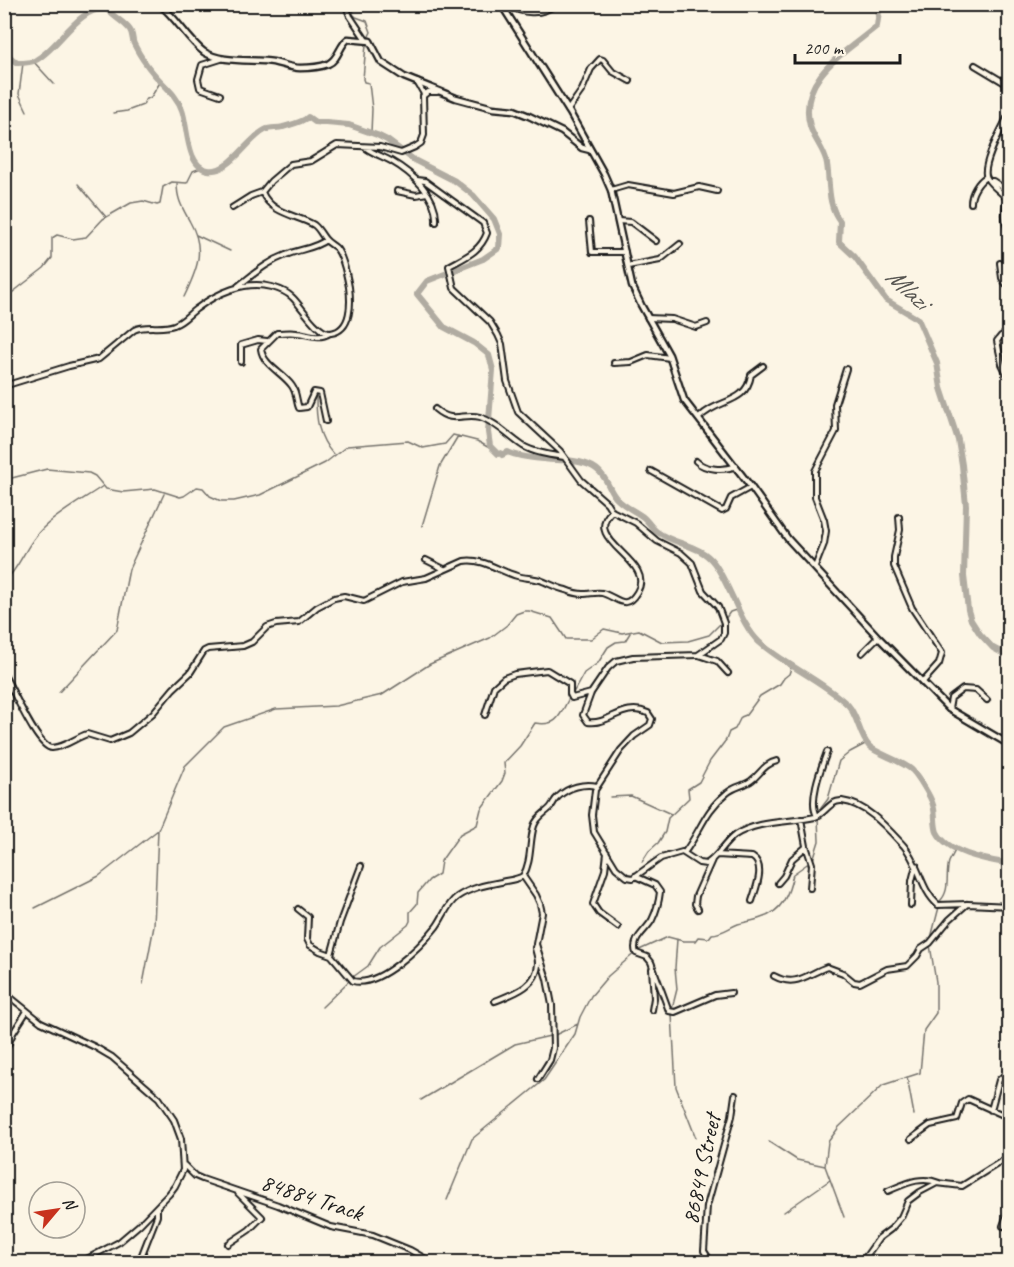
<svg xmlns="http://www.w3.org/2000/svg" width="1014" height="1267" viewBox="0 0 1014 1267" font-family="Caveat,sans-serif">
  <style>
    .lines { fill: none; stroke-linecap: round; stroke-linejoin: round }
    .stream { stroke: #75726c; stroke-width: 1.5 }
    .river { stroke: #b0aba1; stroke-width: 6 }
    .street-casing { stroke: #1c1c1c; stroke-width: 8 }
    .secondary-casing { stroke: #1c1c1c; stroke-width: 9 }
    .street { stroke: #fcf5e5; stroke-width: 4 }
    .secondary { stroke: #fcf5e5; stroke-width: 4.5 }
    .labels { text-anchor: middle; stroke-width: 4.5; stroke-linejoin: round; paint-order: stroke }
    .street-label { font-size: 24px; fill: #1c1c1c; stroke: #fcf5e5 }
    .water-label { font-size: 26px; font-style: italic; fill: #575551; stroke: #fcf5e5 }
  </style>
  <rect width="100%" height="100%" fill="#fcf5e5"/>
  <filter id="ink" filterUnits="userSpaceOnUse"><feTurbulence type="fractalNoise" baseFrequency=".0167" numOctaves="2"/><feDisplacementMap in="SourceGraphic" scale="12" xChannelSelector="R" yChannelSelector="G"/><feConvolveMatrix kernelMatrix="1 2 1 2 8 2 1 2 1" color-interpolation-filters="sRGB"/></filter>
  <g filter="url(#ink)">
    <g class="lines">
      <path class="stream" d="M355 4 353 14 356 17 367 21 371 32 368 38
        M366 44 363 79 364 82 369 83 372 109 371 133
        M33 61 54 84
        M23 63 19 94 27 111
        M113 113 127 111 143 105 145 100 151 97 161 81
        M177 183C177 200 182 207 190 222 206 250 197 270 184 297
        M78 184 106 217
        M196 235 230 251
        M4 299 44 268 52 258V238L57 235 73 239 86 237 103 219 131 203 143 201 157 205 160 204 163 187 172 182 187 183 193 171 201 168
        M316 397C316 419 318 437 333 454
        M4 480 47 469 89 473 95 476 106 489 123 492 155 489 180 497 184 496 197 487 203 488 210 496 221 501H234L260 495 325 463 347 446 408 441 423 448 445 444 453 435 477 441 493 450
        M422 526 440 466 458 436
        M4 582C20 568 26 544 42 529 58 513 84 499 103 486
        M725 619 730 612 739 609
        M59 692 117 630 129 569 164 494
        M572 695 584 673 598 663 608 647 616 642 625 641 630 633
        M610 797 631 796 671 814
        M818 812 828 799 839 761 850 752 867 743
        M813 860 819 841 818 818
        M642 862 649 851 658 843 665 832 668 818 689 798 688 789 699 782 710 761 726 740 729 732 735 729 741 717 746 715 760 696 780 684 784 678 789 674 792 665
        M940 901C951 890 945 875 949 862 951 858 954 853 956 848
        M35 908 99 876 158 830 185 766 224 727 276 709 336 706 382 695 430 664 490 638 507 625 516 614 524 611H529L552 618 566 639H591L604 629 622 633 639 630 662 642 688 641 709 635 722 622
        M931 938 939 907
        M353 977 368 966 380 947 408 925 410 921V912L417 904 418 893 429 880 439 874 441 861 460 834 477 825 481 809 502 781 505 773 504 763 520 746 535 723C558 727 560 715 569 698
        M143 984 154 926 158 830
        M322 1007 350 980
        M672 1009 677 989 675 968 677 939
        M672 1014 676 1087 696 1138
        M555 1035 578 1024
        M907 1077 914 1115
        M1007 1094 1010 1091
        M421 1100 515 1044 550 1036
        M769 1142 797 1160 825 1166
        M447 1200 472 1139 544 1080 575 1034 580 1017 591 996 608 976 637 951 668 937 683 941H695L698 937 709 938 712 934C722 934 728 928 738 924 745 922 753 921 761 918 782 912 789 894 793 874L810 862
        M784 1212 830 1180
        M844 1217 825 1166 828 1142 839 1127 883 1085 920 1073 924 1030 936 1013V982L930 945"/>
      <path class="river" d="M880 4 877 26C846 52 797 78 810 126 814 140 825 150 827 164 830 183 827 205 840 221L839 242 855 257 886 300 918 319 937 363 941 388 958 440 962 465 966 505 964 576 968 610 971 620 980 634 993 648 1010 657
        M4 47 9 56 17 63C23 63 31 63 36 60 60 47 78 6 107 9 113 17 125 22 130 30 133 34 132 40 134 44 139 54 147 66 154 74 164 86 177 95 182 110 188 126 186 167 208 170 230 174 248 138 265 130 271 127 277 129 283 127 290 125 303 122 308 117L315 122 349 125 377 135 387 140 414 160 455 181 473 195 494 219 500 234 499 248 483 259 427 281 417 294 444 327 474 343 489 355 493 370 488 432 490 446 498 454 501 453 502 455 508 452C516 457 555 461 566 460
        M567 460C581 462 595 464 603 476 609 484 610 492 617 499 625 507 635 511 643 517 648 521 651 527 656 531 674 545 700 544 714 563 731 586 740 624 759 642 786 666 822 680 848 705 858 716 859 735 869 746 875 753 901 760 912 770 918 776 931 797 933 805 936 814 934 824 937 832 948 854 988 860 1010 864"/>
      <g class="street-casing">
        <path id="street" d="M345 4 350 16 366 40
          M507 4C521 14 542 16 556 4
          M975 65 1005 83 1010 94
          M417 82 424 94
          M220 95 200 88 198 79 202 65 221 59
          M568 110 582 90 591 69 600 59 603 60 612 71 630 81
          M366 148C374 154 382 156 391 161 412 173 438 196 436 222
          M417 180 425 181 483 223 487 233C480 252 465 257 449 266L454 288 490 322 498 335 502 344 507 381 518 412 560 451 581 480 607 503 612 511 636 523 657 541 681 553 692 563 703 591 718 607 724 623V633L721 639 698 655 633 657 616 661 608 668 591 693 583 715 588 722C610 725 623 702 648 713L652 719 650 725 634 736 621 750 595 790 592 815 594 832 616 868 627 877 633 878 661 858 682 852 699 863 706 864C718 857 724 843 735 835 759 820 789 823 815 817 825 814 830 800 842 801 867 804 888 829 904 846 920 865 920 889 938 905L968 904 1010 906
          M989 181H993L1009 192
          M611 190 628 185 674 193 699 187 717 191
          M397 191 416 195 427 193
          M1010 191C1005 204 1002 221 1010 233
          M1007 199C1001 191 991 186 987 178 980 166 1004 125 1010 112
          M971 203C971 193 978 182 986 177
          M232 208 251 196 262 192
          M589 221 592 252H625
          M618 221 631 222 656 241
          M1000 263 1002 278 1010 290
          M628 266 660 260 680 244
          M238 286C254 274 267 262 286 255 299 249 314 249 326 240
          M648 318 672 319 696 327 707 323
          M1010 331 1001 336 997 341 1002 364 1010 380
          M241 362V345L258 340 267 341
          M614 363 631 362 648 355 670 358
          M4 386 69 366 99 359 134 330C146 324 161 330 174 325 183 322 189 314 196 309 217 293 245 280 272 287 279 289 287 292 292 297 301 305 318 335 331 333 352 330 351 302 349 287 347 276 343 256 336 248 333 245 328 243 325 239 321 234 319 229 314 225 297 215 271 214 262 192L271 181 291 164 311 161 337 145 380 147 401 153 415 147 421 143 424 135 423 96 428 92H437
          M435 409C454 425 463 412 480 417 496 422 509 437 523 446 535 453 551 455 564 457
          M699 418C718 398 746 405 751 375L763 366
          M326 421 320 393 314 392 307 407 299 408C296 401 297 393 292 386 283 373 263 365 261 349L277 333C283 333 291 332 297 333 309 334 318 340 330 333
          M696 461C705 470 724 471 736 466
          M651 471 722 511 726 509 731 498 751 487
          M899 517 900 530 894 557V566L912 608 942 653 939 664 922 683
          M426 560 444 569
          M815 567 824 544 826 531 824 520 815 497V471L836 431 835 404 846 369
          M862 653 878 637
          M699 655 717 661 728 673
          M4 675C13 689 38 749 52 748 66 747 75 738 87 734L110 741 129 733 153 713 173 689 190 673 204 651 208 649 243 646 252 642 267 627 276 624 299 622 317 607 334 598 344 596 364 601 402 582 426 578 464 561C483 558 499 571 517 576 524 578 532 578 540 580 548 583 557 588 566 590 571 592 578 594 584 594 590 594 595 592 602 593 617 597 625 612 637 592 657 560 580 541 612 511
          M949 709 951 698 963 689 976 690 987 700
          M485 715 494 687 504 678 515 674 547 670 570 684V694L572 698 591 693
          M817 816C808 801 821 768 827 752
          M801 819 806 846 812 864 810 888
          M607 853 605 870 593 904 599 913 618 927
          M684 853C701 831 704 811 727 793 735 786 745 786 752 780 761 773 764 764 777 761
          M717 855 752 857C766 865 756 888 752 901
          M523 876 536 895 540 904 542 913 536 944 547 979 552 1005 553 1048 550 1060 538 1079
          M635 876 655 885 660 892C659 901 656 912 652 920 646 931 631 939 636 953L647 957 651 962 669 1011 675 1012 715 995 731 993
          M778 883 784 876 792 859 806 847
          M911 905 912 881 916 865
          M298 909 308 917 307 939 310 945 320 951 331 955 353 981C379 988 421 946 436 927 443 918 447 904 457 897 470 888 485 885 501 882 509 880 516 880 523 876 532 861 529 842 534 826 537 817 544 814 550 808 553 805 554 800 558 797 568 787 584 783 597 786
          M698 909 695 904 696 896 712 860
          M331 955 340 922 361 866
          M774 976C796 988 807 974 827 967L843 973 854 982 860 983 887 969 907 966 917 956 921 949 930 943 949 920 967 904
          M4 992 41 1022 95 1047 112 1057 159 1098 174 1120 181 1139 183 1170 175 1186 169 1194 139 1225 119 1242 81 1262
          M495 1001C513 994 538 986 538 963 538 958 536 953 535 948
          M652 1010 654 998 652 969
          M4 1055 13 1033 27 1011
          M991 1110 999 1080 1010 1070
          M911 1139 930 1125 957 1119 962 1103 968 1099 1001 1114 1010 1116
          M184 1165 195 1176 202 1179 278 1205 331 1227 373 1235 410 1250 431 1262
          M888 1191C905 1184 921 1175 939 1183
          M1003 1226 1010 1207
          M228 1244 249 1230 262 1217 238 1193
          M141 1262V1257L157 1216V1207
          M711 1262 704 1251 707 1206 732 1116 735 1095
          M862 1262 879 1238 891 1229 901 1217 908 1201 920 1192 937 1183 962 1186 1010 1156"/>
      </g>
      <g class="secondary-casing">
        <path id="secondary" d="M159 4C177 18 187 39 204 52 221 63 253 59 273 62 282 64 291 68 300 68 309 68 320 67 328 64 339 59 339 46 348 39L370 41 381 62 404 77 456 98 493 108 514 110 529 116 562 132 582 148 590 150
          M501 4 570 113 604 174 611 190 632 286 641 305 669 355 684 400 751 487 788 539 878 637 949 709 1010 745"/>
      </g>
      <use href="#street" class="street"/>
      <use href="#secondary" class="secondary"/>
    </g>
  </g>
  <g class="labels">
    <g class="street-label">
      <text transform="translate(701 1169) rotate(-78)" y="8">86849 Street</text>
      <text transform="translate(312 1197) rotate(18)" y="8">84884 Track</text>
    </g>
    <g class="water-label">
      <text transform="translate(908 288) rotate(43)" y="9">Mlazi</text>
    </g>
  </g>
  <rect width="1014" height="1267" fill="none" stroke="#fcf5e5" stroke-width="24"/>
  <rect x="12" y="12" width="990" height="1243" fill="none" stroke="#1c1c1c" stroke-width="2" filter="url(#ink)"/>
  <g transform="translate(57 1210) rotate(61)"><circle r="28" fill="#fcf5e5" stroke="#a29e95" stroke-width="1.5"/>
  <path d="M0-4.5L10 22L0 15L-10 22Z" fill="#c8321e"/>
  <text y="-9" font-size="16" font-weight="bold" text-anchor="middle" fill="#1c1c1c">N</text>
  </g>
  <path d="M795 54v9h105v-9" fill="none" stroke="#1c1c1c" stroke-width="3"/>
  <text x="804" y="54" font-size="18" fill="#1c1c1c" stroke="#fcf5e5" stroke-width="4.5" paint-order="stroke">200 m</text>
</svg>
